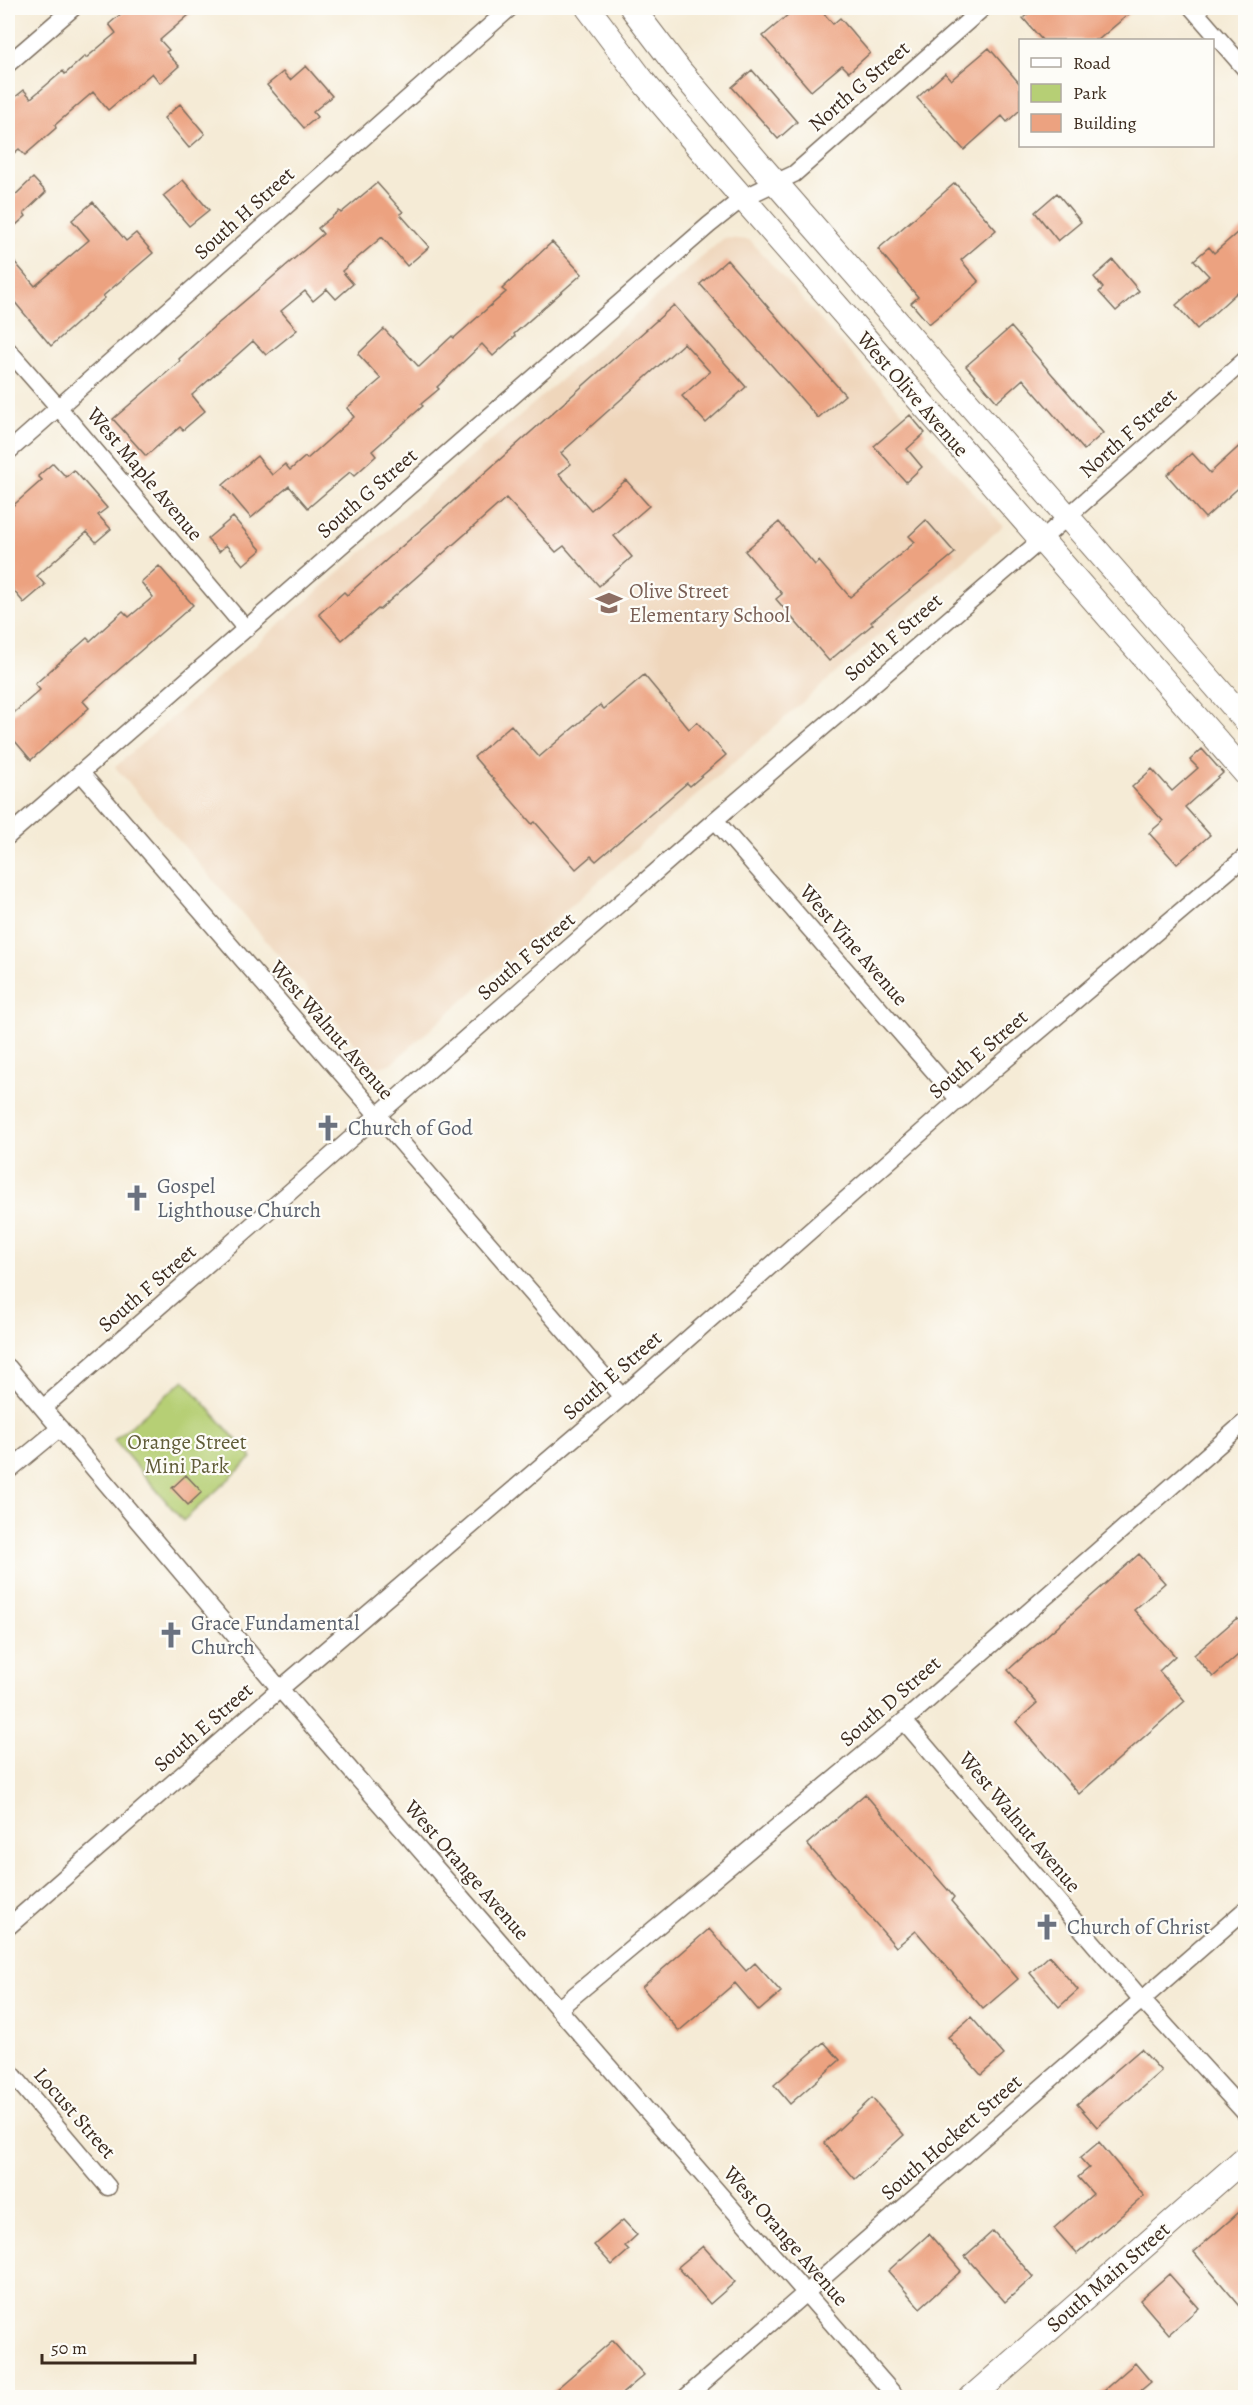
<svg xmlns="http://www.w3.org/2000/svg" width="1253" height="2405" viewBox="0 0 1253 2405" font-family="Alegreya,serif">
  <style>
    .built { fill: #efd6bb }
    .green { fill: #b6cf75; stroke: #787c4a; stroke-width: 1.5 }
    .building { fill: #eca280 }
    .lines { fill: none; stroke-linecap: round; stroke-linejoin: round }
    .street-casing { stroke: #7c6e5e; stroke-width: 19 }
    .secondary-casing { stroke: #7c6e5e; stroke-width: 26 }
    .street { stroke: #fff; stroke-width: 16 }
    .secondary { stroke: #fff; stroke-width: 24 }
    .labels { text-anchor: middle; stroke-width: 4.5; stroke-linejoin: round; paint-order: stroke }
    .street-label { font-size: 21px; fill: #3b2a1e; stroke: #fdfcf7 }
    .education-label { font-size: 21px; fill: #785e54; stroke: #fdfcf7; text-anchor: start }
    .worship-label { font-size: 21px; fill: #5b616d; stroke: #fdfcf7; text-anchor: start }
    .park-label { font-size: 21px; fill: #605c38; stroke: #fdfcf7 }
  </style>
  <rect width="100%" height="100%" fill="#fdfcf7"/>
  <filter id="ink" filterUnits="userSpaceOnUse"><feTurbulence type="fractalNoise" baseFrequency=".0167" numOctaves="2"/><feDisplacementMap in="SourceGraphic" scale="12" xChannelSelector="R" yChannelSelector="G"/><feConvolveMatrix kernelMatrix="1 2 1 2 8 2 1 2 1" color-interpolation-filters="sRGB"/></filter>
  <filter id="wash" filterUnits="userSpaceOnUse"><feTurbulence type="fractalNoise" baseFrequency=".008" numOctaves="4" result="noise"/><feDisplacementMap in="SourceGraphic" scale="24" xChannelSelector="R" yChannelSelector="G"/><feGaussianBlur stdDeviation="1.35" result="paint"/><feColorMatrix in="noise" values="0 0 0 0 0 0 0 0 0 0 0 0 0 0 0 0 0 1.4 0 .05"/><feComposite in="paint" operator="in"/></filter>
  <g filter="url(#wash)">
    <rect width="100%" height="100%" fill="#f5ebd6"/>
    <path class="built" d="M724 238 750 240 1003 526 392 1063 380 1067 372 1063 115 767Z"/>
    <path class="green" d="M184 1380 252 1458 183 1521 114 1440Z"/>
    <g id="blocks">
      <path class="building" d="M128 8H197L160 40 169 50 166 52 179 66 160 83 152 73 108 110 93 92 55 125 56 128 25 155 19 149 8 158V103L24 90 31 98 63 71 65 74 85 56 86 58 116 33 109 24Z
        M796 8H819L833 24 840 18 870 53 849 72 842 65 811 91 763 36Z
        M1035 8H1136L1098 40H1042L1023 18Z
        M989 48 1020 84V110L1007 122 1002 116 964 150 917 98 945 73 951 80Z
        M306 66 332 96 313 112 317 117 304 128 267 85 283 72 290 80Z
        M752 70 797 122 778 139 732 87Z
        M180 104 205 134 189 148 164 118Z
        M33 178 46 192 24 213 26 216 8 232V194L11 199Z
        M183 180 209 210 189 226 163 196Z
        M377 183 403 212 400 214 429 247 407 266 382 237 342 271 353 284 336 299 327 289 313 301 305 291 281 311 297 330 266 355 253 341 192 395 205 411 183 430 180 427 146 456 113 419 180 361 179 359 207 333 323 234 318 228 339 211 341 213Z
        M955 183 996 230 961 260 979 282 929 324 911 303 918 297 878 249Z
        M1057 193 1081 222 1058 241 1035 212Z
        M93 202 126 241 136 233 153 253 103 296 105 298 51 346 8 294V254L35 286 89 240 72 220Z
        M1245 226V285L1197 329 1176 305 1209 276 1194 260 1209 247 1214 253Z
        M552 242 582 274 514 334 515 336 493 356 482 344 437 387 439 389 421 404 423 406 372 451 376 456 354 476 350 472 308 508 289 486 251 518 223 485 257 456 272 475 285 464 290 470 305 457 307 459 354 417 347 408 381 379 358 354 384 329 419 367 452 336 454 338 506 292 502 289Z
        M727 260 845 395 818 418 700 284Z
        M1113 260 1139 291 1116 311 1099 292 1103 288 1094 277Z
        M674 305 746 387 706 423 682 396 710 372 684 343 561 453 571 464 559 474 591 510 626 480 649 506 614 536 632 557 599 586 564 546 556 552 506 498 379 610 378 609 342 640 319 614 344 592 347 595Z
        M1011 327 1103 433 1084 450 1023 379 997 402 966 366Z
        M910 415 925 433 907 449 922 467 906 482 874 446Z
        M1245 441V482L1205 518 1167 475 1192 453 1210 473Z
        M53 463 66 477 74 470 107 508 98 515 111 529 96 542 87 532 37 576 45 585 24 603 8 584V510L42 480 38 476Z
        M233 517 261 550 243 565 226 545 219 552 207 539Z
        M926 520 955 553 871 622 873 624 829 661 776 599 782 594 745 551 779 522 815 565 819 561 850 597 915 542 909 536Z
        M159 566 193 605 83 701 89 708 31 760 8 733V718L40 690 35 684 87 638 90 641 123 611 129 617 153 597 141 582Z
        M644 675 689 729 697 722 726 755 690 786 687 783 596 861 591 856 576 869 535 822 532 824 474 757 511 725 539 757 600 705 604 709Z
        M1202 749 1223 773 1185 807 1210 835 1177 864 1149 833 1163 821 1132 787 1152 769 1172 791 1198 768 1190 760Z
        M186 1475 202 1492 188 1505 172 1488Z
        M1139 1554 1165 1583 1134 1610 1175 1656 1159 1671 1185 1701 1079 1794 1016 1722 1037 1703 1008 1670Z
        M1237 1618 1245 1627V1649L1213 1677 1194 1655Z
        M865 1794 954 1897 951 1901 1018 1979 983 2009 916 1931 896 1947 807 1844Z
        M709 1929 746 1971 755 1963 781 1992 759 2011 735 1983 679 2031 642 1987Z
        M1049 1956 1078 1990 1059 2007 1030 1973Z
        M971 2017 1004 2055 981 2075 948 2037Z
        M824 2042 840 2060 790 2104 774 2085Z
        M1141 2049 1161 2071 1097 2127 1077 2104Z
        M872 2098 904 2135 855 2179 824 2143Z
        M1099 2142 1144 2196 1077 2254 1054 2228 1093 2194 1078 2177 1089 2168 1080 2158Z
        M1245 2207V2312L1194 2252Z
        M623 2220 637 2235 625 2246 629 2250 612 2265 594 2245Z
        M993 2231 1033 2277 1005 2302 965 2256Z
        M929 2234 961 2271 920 2308 888 2271Z
        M703 2246 735 2282 710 2304 678 2267Z
        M1169 2274 1199 2308 1169 2334 1140 2300Z
        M613 2340 644 2375 618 2397H547Z
        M1135 2363 1151 2382 1133 2397H1096Z"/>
    </g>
  </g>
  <g filter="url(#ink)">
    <use href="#blocks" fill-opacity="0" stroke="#7c6e5e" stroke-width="1.5"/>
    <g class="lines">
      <g class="street-casing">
        <path id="street" d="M1192 8 1246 70
          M8 64 73 8
          M8 350 59 408 246 629
          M8 452 510 8
          M81 773 622 1397
          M715 820 959 1100
          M8 836 709 225 743 198 794 174 983 8
          M8 1367 280 1689 897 2398
          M43 1408 715 820 1041 540 1246 359
          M8 1471 60 1428
          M904 1721 1142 2000 1246 2114
          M8 1927 280 1689 622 1397 964 1095 1246 856
          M558 2009 904 1721 1246 1421
          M8 2069 108 2187
          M685 2398 1246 1909"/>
      </g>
      <g class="secondary-casing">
        <path id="secondary" d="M588 8 646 85 726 179 1246 774
          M632 8 680 71 761 166 1246 721
          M971 2398 1246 2157"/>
      </g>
      <use href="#street" class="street"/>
      <use href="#secondary" class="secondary"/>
    </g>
  </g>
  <defs>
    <g id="school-bare" transform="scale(2.07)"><path d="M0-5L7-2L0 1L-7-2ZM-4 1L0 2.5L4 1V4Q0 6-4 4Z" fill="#8d6e63" stroke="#fdfcf7" stroke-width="2.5" paint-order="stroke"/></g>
    <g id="church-bare" transform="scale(2.07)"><path d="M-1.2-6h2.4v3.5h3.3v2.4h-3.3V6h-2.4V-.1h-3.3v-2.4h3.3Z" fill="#6b7280" stroke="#fdfcf7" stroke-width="2.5" paint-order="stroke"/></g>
  </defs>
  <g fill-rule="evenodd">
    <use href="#school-bare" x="609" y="603"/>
    <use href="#church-bare" x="328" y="1128"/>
    <use href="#church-bare" x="137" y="1198"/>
    <use href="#church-bare" x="171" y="1635"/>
    <use href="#church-bare" x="1047" y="1927"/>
  </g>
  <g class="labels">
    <g class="street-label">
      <text transform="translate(859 86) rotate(-41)" y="7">North G Street</text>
      <text transform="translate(244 213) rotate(-42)" y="7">South H Street</text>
      <text transform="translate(913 394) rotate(49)" y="7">West Olive Avenue</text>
      <text transform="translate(1128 433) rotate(-42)" y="7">North F Street</text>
      <text transform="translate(145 474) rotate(50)" y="7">West Maple Avenue</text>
      <text transform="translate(367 493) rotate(-41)" y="7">South G Street</text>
      <text transform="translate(893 637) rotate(-41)" y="7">South F Street</text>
      <text transform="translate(854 945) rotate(49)" y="7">West Vine Avenue</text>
      <text transform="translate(526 956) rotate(-41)" y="7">South F Street</text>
      <text transform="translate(332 1030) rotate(49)" y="7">West Walnut Avenue</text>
      <text transform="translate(978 1054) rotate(-41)" y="7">South E Street</text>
      <text transform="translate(147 1288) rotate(-41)" y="7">South F Street</text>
      <text transform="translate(612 1375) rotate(-41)" y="7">South E Street</text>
      <text transform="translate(890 1701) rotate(-41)" y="7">South D Street</text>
      <text transform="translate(203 1727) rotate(-41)" y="7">South E Street</text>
      <text transform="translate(1020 1822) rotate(50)" y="7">West Walnut Avenue</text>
      <text transform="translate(467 1870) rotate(49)" y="7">West Orange Avenue</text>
      <text transform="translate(75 2113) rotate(49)" y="7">Locust Street</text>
      <text transform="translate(951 2137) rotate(-41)" y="7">South Hockett Street</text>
      <text transform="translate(786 2236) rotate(49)" y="7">West Orange Avenue</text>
      <text transform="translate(1108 2277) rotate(-41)" y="7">South Main Street</text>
    </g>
    <g class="education-label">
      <text x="629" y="598">Olive Street<tspan x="629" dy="24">Elementary School</tspan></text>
    </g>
    <g class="worship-label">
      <text x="348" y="1135">Church of God</text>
      <text x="157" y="1193">Gospel<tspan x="157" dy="24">Lighthouse Church</tspan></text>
      <text x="191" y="1630">Grace Fundamental<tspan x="191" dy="24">Church</tspan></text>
      <text x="1067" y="1934">Church of Christ</text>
    </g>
    <g class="park-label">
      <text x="187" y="1449">Orange Street<tspan x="187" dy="24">Mini Park</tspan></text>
    </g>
  </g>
  <rect width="1253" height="2405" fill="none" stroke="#fdfcf7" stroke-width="30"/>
  <rect x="1019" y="39" width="195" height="108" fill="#fdfcf7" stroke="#afa8a0" stroke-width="1.5"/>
  <rect x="1031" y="58" width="30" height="9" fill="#ffffff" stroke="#afa8a0" stroke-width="1.5"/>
  <text x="1073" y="69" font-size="18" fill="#3b2a1e">Road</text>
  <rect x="1031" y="84" width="30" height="18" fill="#b6cf75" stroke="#afa8a0" stroke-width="1.5"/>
  <text x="1073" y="99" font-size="18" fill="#3b2a1e">Park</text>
  <rect x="1031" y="114" width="30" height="18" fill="#eca280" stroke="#afa8a0" stroke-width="1.5"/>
  <text x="1073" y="129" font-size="18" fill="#3b2a1e">Building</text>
  <path d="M42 2354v9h153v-9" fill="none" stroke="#3b2a1e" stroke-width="3"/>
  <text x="51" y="2354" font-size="18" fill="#3b2a1e" stroke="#fdfcf7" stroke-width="4.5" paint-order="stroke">50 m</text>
</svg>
